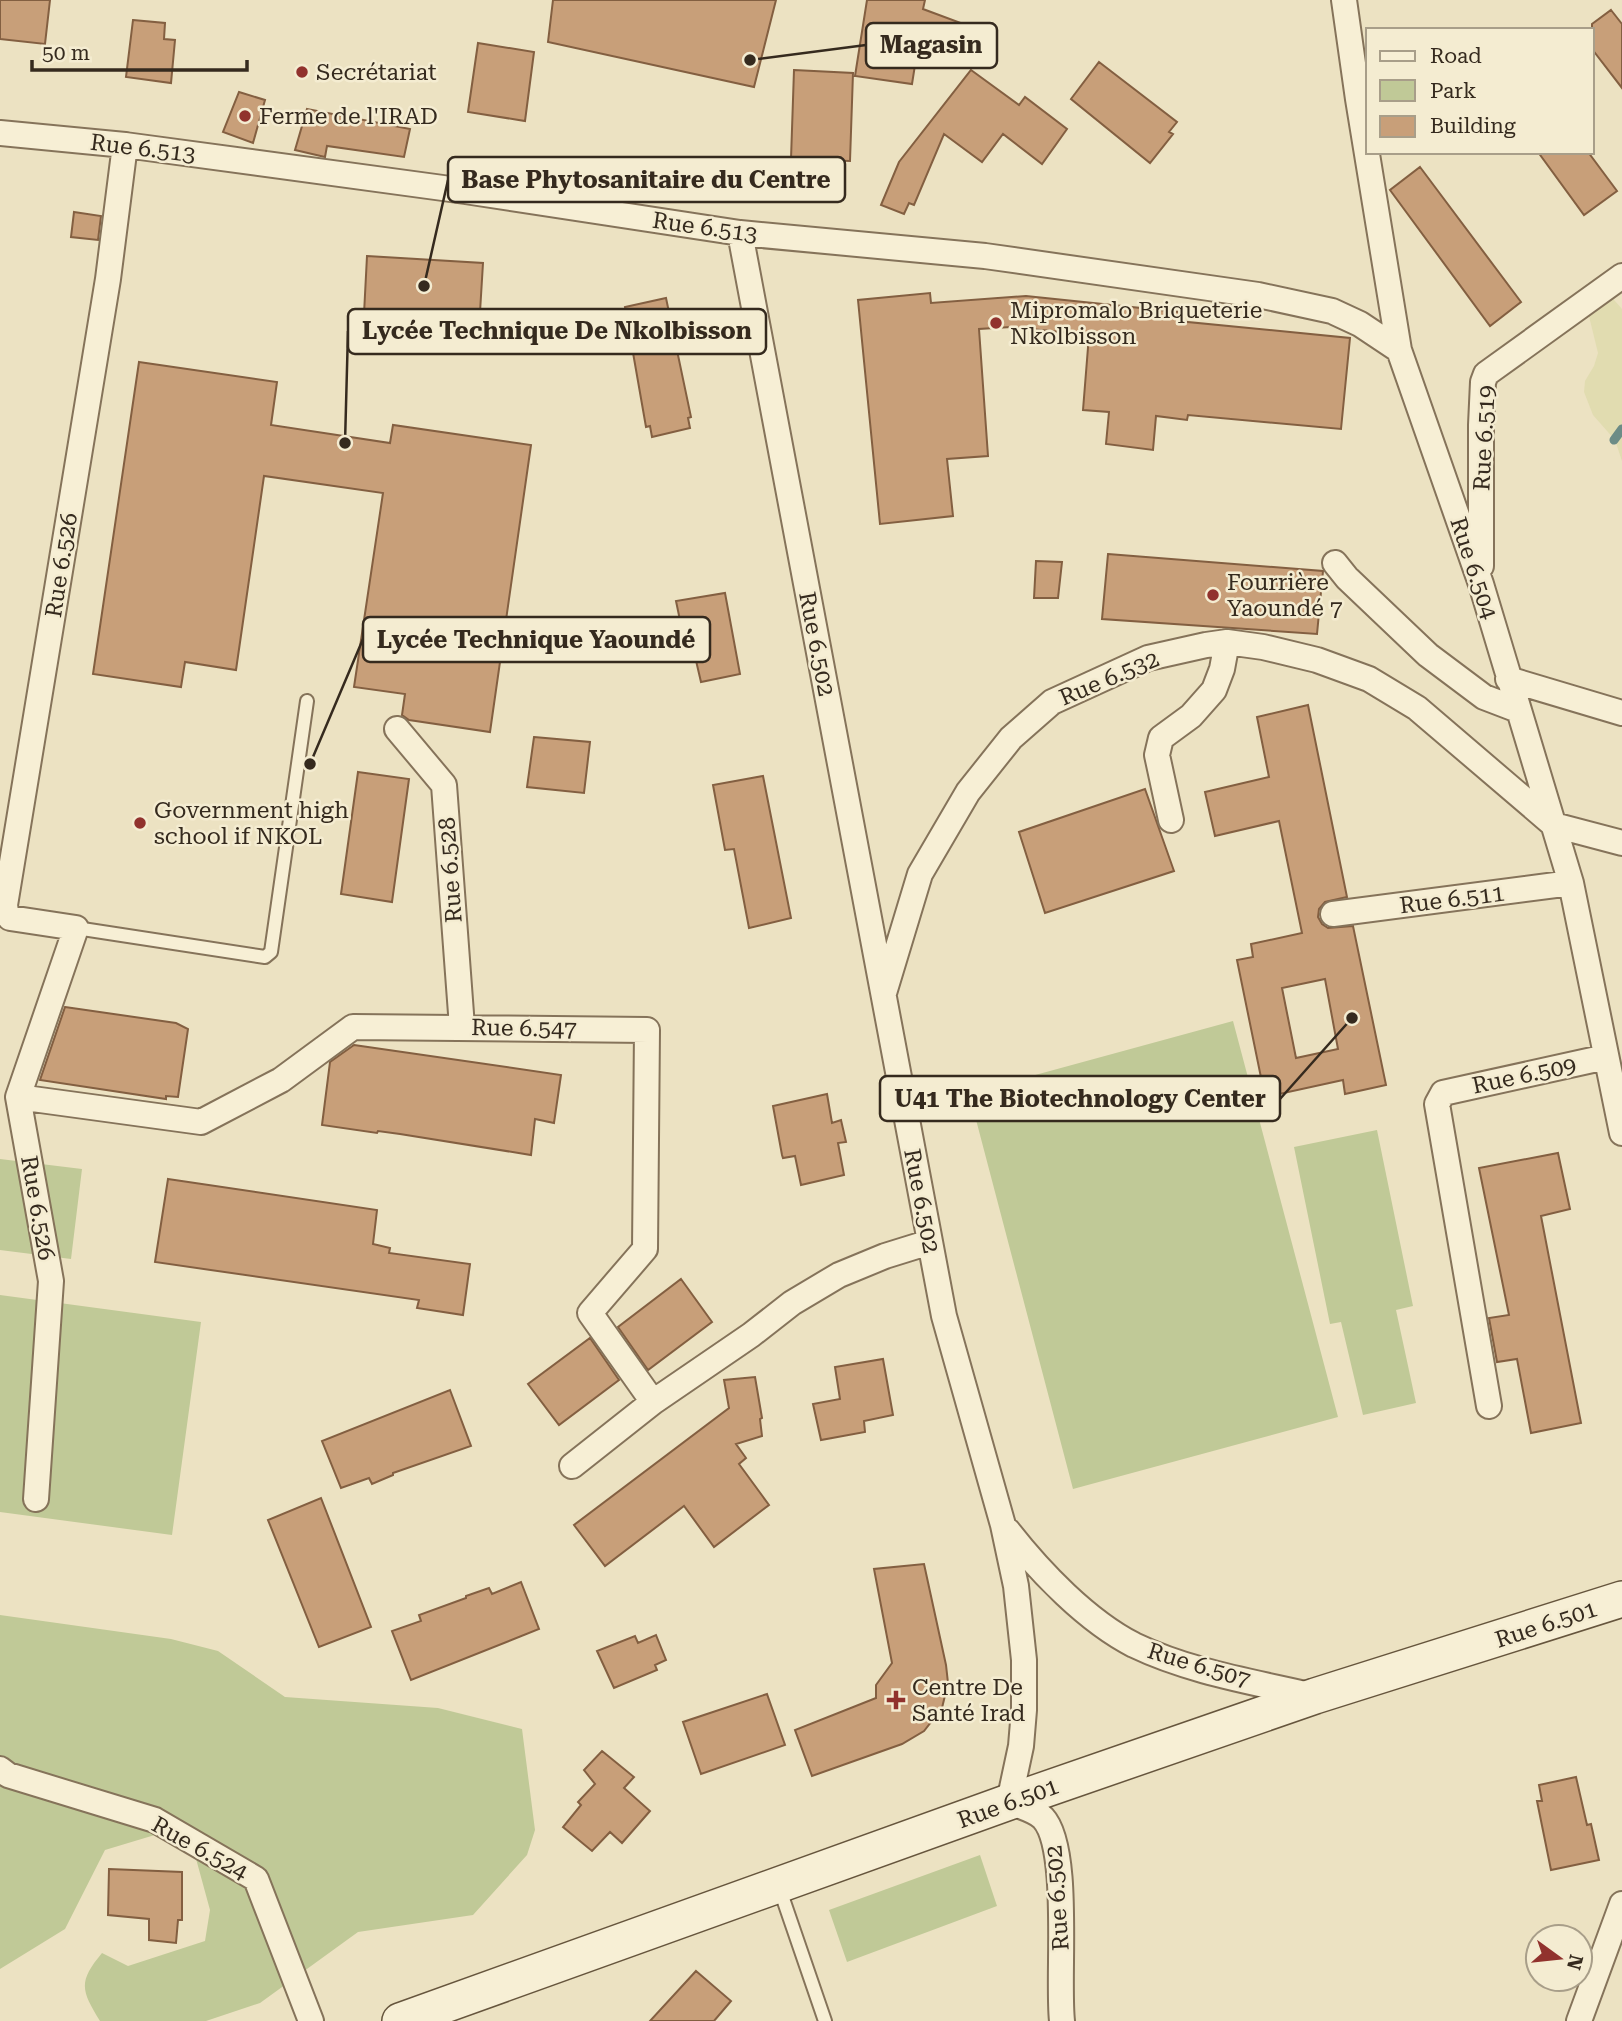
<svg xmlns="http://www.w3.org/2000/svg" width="1622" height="2021" viewBox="0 0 1622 2021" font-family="'Roboto Serif',serif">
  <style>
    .farmland { fill: #e1dcb0 }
    .green { fill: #c0c997 }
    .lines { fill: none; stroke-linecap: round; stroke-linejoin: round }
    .stream { stroke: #6c8c86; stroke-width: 9 }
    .building { fill: #c89f79; stroke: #835f41; stroke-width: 2; fill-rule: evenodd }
    .lane-casing { stroke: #85735a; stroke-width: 16 }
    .street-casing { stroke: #85735a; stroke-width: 28 }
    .secondary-casing { stroke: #66553d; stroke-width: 38 }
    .lane { stroke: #f7efd5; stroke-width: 12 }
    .street { stroke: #f7efd5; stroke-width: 24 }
    .secondary { stroke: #f7efd5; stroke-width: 35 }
    .poi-dot { fill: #91322d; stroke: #f4ecd1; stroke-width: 2.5 }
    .labels { text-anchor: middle; stroke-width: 5; stroke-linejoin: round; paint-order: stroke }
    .poi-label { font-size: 23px; fill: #352a1e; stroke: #f4ecd1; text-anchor: start }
    .street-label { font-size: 23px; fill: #352a1e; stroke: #f4ecd1 }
    .leader { fill: none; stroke: #352a1e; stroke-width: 2.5 }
    .callout-dot { fill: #352a1e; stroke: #f4ecd1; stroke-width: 2.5 }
    .callout { fill: #f4ecd1; stroke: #352a1e; stroke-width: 2.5 }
    .callout-label { font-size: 24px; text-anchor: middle; font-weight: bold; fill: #352a1e }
  </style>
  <rect width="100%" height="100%" fill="#ece2c2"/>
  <path class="farmland" d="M1600 284 1622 309V461L1615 440 1593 415 1584 392 1585 381 1594 366 1598 353 1587 308Z"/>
  <path class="green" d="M1233 1021 1338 1417 1073 1489 969 1093Z
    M1377 1130 1413 1306 1396 1310 1416 1403 1363 1415 1341 1322 1330 1324 1294 1147Z
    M0 1159 82 1169 71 1259 0 1250Z
    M0 1295 201 1322 172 1535 0 1512Z
    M0 1615 171 1639 218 1651 285 1697 438 1708 522 1729 535 1830 527 1855 473 1915 358 1932 260 2003 206 2021H100C81 1990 78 1982 102 1953L128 1966 205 1941 210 1910 192 1844 168 1831 105 1850 65 1929 0 1969Z
    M980 1855 997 1906 847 1962 829 1910Z"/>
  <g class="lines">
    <path class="stream" d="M1614 440 1622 429"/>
  </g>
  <path class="building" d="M0 0H50L45 44 0 39Z
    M553 0H776L754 87 548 42Z
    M867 0H925L923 9 977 29 965 63 918 46 912 84 855 76Z
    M1611 10 1622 24V88L1592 49V24Z
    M133 20 165 23 164 39 175 40 171 83 126 77Z
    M478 43 534 52 525 121 468 112Z
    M1099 62 1177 122 1169 132 1173 134 1150 163 1071 99Z
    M794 70 853 73 850 161 791 159Z
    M971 70 1019 105 1025 97 1067 129 1042 164 1003 134 982 162 944 134 914 205 909 203 904 214 881 205 899 162Z
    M239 92 265 100 253 143 223 132Z
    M307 109 410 129 404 157 327 146 325 157 295 150Z
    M1538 152H1588L1617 191 1584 215Z
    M1420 167 1521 302 1490 326 1390 190Z
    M74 212 101 216 98 240 71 237Z
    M367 256 483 263 480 312 432 309V318L364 314Z
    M930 293 931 303 1026 296 1179 312 1178 321 1350 338 1341 429 1188 415 1187 420 1156 416 1153 450 1106 444 1109 412 1083 410 1089 335 1011 327 979 329 988 456 947 459 953 516 880 524 858 300Z
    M666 298 691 417 688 418 690 428 652 437 650 426 646 427 625 307Z
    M139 362 277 382 271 425 390 443 393 425 531 445 490 732 409 720 402 715 405 694 354 687 383 493 264 476 236 670 185 662 181 687 93 674Z
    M1108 554 1323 571 1317 634 1102 619Z
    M1036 561 1062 562 1058 598H1034Z
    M725 593 740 674 701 682 694 652 687 654 676 601Z
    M1308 705 1347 897 1325 902 1319 909 1318 917 1322 924 1328 928 1353 926 1386 1085 1345 1094 1343 1080 1265 1097 1237 960 1253 957 1251 944 1302 933 1279 821 1215 836 1205 792 1269 777 1257 717ZM1325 979 1338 1049 1296 1058 1282 988Z
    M534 737 590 742 584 793 527 787Z
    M358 772 409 779 392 902 341 894Z
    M763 776 791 918 749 928 734 849 725 850 713 785Z
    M1145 789 1174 871 1045 913 1019 832Z
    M65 1007 176 1023 188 1029 178 1097 166 1096V1099L40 1080Z
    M354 1045 561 1075 554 1123 535 1119 531 1155 400 1134 378 1131 377 1133 322 1125 330 1062Z
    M827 1094 832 1123 841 1120 846 1142 838 1143 844 1175 801 1185 795 1156 783 1158 782 1155 773 1106Z
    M1558 1153 1570 1209 1541 1216 1581 1423 1531 1433 1517 1359 1497 1362 1489 1318 1509 1315 1479 1168Z
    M168 1179 377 1210 373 1244 390 1248 389 1253 470 1264 463 1315 417 1308 419 1300 155 1262Z
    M681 1279 712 1322 648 1370 618 1327Z
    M590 1338 619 1380 559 1425 528 1384Z
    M883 1359 893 1415 864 1421 865 1432 821 1440 813 1404 840 1399 835 1367Z
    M755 1377 762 1418 760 1419 762 1436 736 1444 746 1458 739 1464 769 1505 714 1547 684 1506 605 1566 574 1525 729 1408 724 1380Z
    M450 1390 471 1446 393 1473V1475L372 1484 369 1478 341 1488 322 1441Z
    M321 1498 371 1627 319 1647 268 1520Z
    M924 1564 946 1665 948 1683 942 1708 924 1731 902 1744 812 1776 795 1730 876 1698V1685L892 1663 874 1569Z
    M521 1582 539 1629 411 1680 392 1631 421 1621 419 1615 466 1598V1596L489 1588 492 1594Z
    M656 1635 666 1660 655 1665 657 1670 614 1688 597 1651 635 1636 638 1643Z
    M767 1694 785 1745 701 1774 683 1722Z
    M602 1751 634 1777 624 1788 650 1811 622 1843 610 1832 592 1851 563 1827 581 1805 578 1802 595 1784 584 1770Z
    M1576 1777 1587 1825 1591 1824 1599 1860 1551 1870 1537 1801H1542L1539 1785Z
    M109 1869 182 1872V1920H178L176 1943 149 1940V1919L108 1915Z
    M696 1971 731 2001 714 2021H650Z"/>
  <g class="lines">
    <g class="lane-casing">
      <path id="lane" d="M76 928 265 957 271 952 307 701
        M779 1887 825 2021"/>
    </g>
    <g class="street-casing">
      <path id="street" d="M1344 0 1358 99 1399 350 1481 584 1571 883 1622 1133
        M0 133 125 145 465 191 740 233 985 256 1258 295 1332 311 1360 324 1399 350
        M740 233 944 1316 1003 1525 1016 1586 1024 1660V1710L1021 1746 1009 1802C1019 1806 1035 1810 1043 1818 1071 1848 1057 1977 1062 2021
        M1335 563 1347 578 1428 655 1484 697 1518 710
        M1481 566V425L1483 382 1486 374 1622 276
        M1508 679 1622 713
        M397 729 444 785 462 1027
        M1171 820 1157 755 1161 738 1191 716 1214 690 1222 669 1227 642
        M1333 914 1571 883
        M884 993 920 874 968 792 1011 738 1052 702 1148 658 1206 645 1227 642 1263 647 1317 660 1369 679 1417 708 1554 825 1622 843
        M18 1097 201 1122 281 1080 353 1027 647 1030 645 1249 590 1313 653 1402 751 1335 792 1303 839 1275 885 1256 930 1242
        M1489 1406 1437 1104 1443 1093 1606 1057
        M572 1466 653 1402
        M36 1499 51 1281 18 1097 76 928 10 918 6 912 5 905 108 279 125 145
        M1008 1531C1040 1572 1087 1621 1134 1645 1190 1672 1254 1682 1314 1696
        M0 1769 8 1775 155 1820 256 1879 311 2021
        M1579 2021 1622 1904"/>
    </g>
    <g class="secondary-casing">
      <path id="secondary" d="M400 2021 1009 1802 1315 1696 1622 1599"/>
    </g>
    <use href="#lane" class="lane"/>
    <use href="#street" class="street"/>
    <use href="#secondary" class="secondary"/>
  </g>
  <g class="poi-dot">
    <circle cx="302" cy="72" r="7"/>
    <circle cx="245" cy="116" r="7"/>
    <circle cx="996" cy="323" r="7"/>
    <circle cx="1213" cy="595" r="7"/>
    <circle cx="140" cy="823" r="7"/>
    <path d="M892.5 1689.5h7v7h7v7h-7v7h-7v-7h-7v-7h7z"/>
  </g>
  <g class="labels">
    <g class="poi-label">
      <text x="316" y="80">Secrétariat</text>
      <text x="259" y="124">Ferme de l'IRAD</text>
      <text x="1010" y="318">Mipromalo Briqueterie<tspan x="1010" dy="26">Nkolbisson</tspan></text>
      <text x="1227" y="590">Fourrière<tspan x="1227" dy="26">Yaoundé 7</tspan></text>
      <text x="154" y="818">Government high<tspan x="154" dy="26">school if NKOL</tspan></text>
      <text x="912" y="1695">Centre De<tspan x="912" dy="26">Santé Irad</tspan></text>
    </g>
    <g class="street-label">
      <text transform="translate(143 148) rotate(7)" y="8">Rue 6.513</text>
      <text transform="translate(705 227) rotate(8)" y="8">Rue 6.513</text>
      <text transform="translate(1484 438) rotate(-87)" y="8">Rue 6.519</text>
      <text transform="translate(61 565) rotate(-81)" y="8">Rue 6.526</text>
      <text transform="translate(1474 568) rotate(72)" y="8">Rue 6.504</text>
      <text transform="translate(817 644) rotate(79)" y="8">Rue 6.502</text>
      <text transform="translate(1109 678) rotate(-23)" y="8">Rue 6.532</text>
      <text transform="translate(450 870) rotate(-94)" y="8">Rue 6.528</text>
      <text transform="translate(1452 899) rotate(-7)" y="8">Rue 6.511</text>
      <text transform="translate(524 1028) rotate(1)" y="8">Rue 6.547</text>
      <text transform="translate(1524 1075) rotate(-12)" y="8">Rue 6.509</text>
      <text transform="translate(922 1201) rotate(79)" y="8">Rue 6.502</text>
      <text transform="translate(38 1208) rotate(80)" y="8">Rue 6.526</text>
      <text transform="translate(1546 1624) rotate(-18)" y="8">Rue 6.501</text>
      <text transform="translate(1199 1665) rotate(17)" y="8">Rue 6.507</text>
      <text transform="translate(1008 1803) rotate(-20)" y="8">Rue 6.501</text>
      <text transform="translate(200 1848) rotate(29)" y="8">Rue 6.524</text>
      <text transform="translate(1057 1898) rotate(-94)" y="8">Rue 6.502</text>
    </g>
  </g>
  <path class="leader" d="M750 60L866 45M424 286L448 180M345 443L348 331M310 764L363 639M1352 1018L1280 1099"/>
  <g class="callout-dot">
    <circle cx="750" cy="60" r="7"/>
    <circle cx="424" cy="286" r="7"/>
    <circle cx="345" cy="443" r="7"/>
    <circle cx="310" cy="764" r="7"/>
    <circle cx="1352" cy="1018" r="7"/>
  </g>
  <g class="callout">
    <rect x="866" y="23" width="131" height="45" rx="7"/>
    <rect x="448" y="157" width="397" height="45" rx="7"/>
    <rect x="348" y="309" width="418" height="45" rx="7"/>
    <rect x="363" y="617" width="347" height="45" rx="7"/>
    <rect x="880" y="1076" width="400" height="45" rx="7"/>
  </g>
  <g class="callout-label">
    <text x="931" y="53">Magasin</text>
    <text x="646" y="188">Base Phytosanitaire du Centre</text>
    <text x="557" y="339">Lycée Technique De Nkolbisson</text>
    <text x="536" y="648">Lycée Technique Yaoundé</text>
    <text x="1080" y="1107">U41 The Biotechnology Center</text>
  </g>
  <rect x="1366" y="28" width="228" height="126" fill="#f4ecd1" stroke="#a89e89" stroke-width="2"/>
  <rect x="1380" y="51" width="35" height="10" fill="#f7efd5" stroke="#a89e89" stroke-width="2"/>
  <text x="1430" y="63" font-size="21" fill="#352a1e">Road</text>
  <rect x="1380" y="80" width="35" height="21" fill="#c0c997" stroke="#a89e89" stroke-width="2"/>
  <text x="1430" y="98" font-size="21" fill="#352a1e">Park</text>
  <rect x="1380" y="116" width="35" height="21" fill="#c89f79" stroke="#a89e89" stroke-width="2"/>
  <text x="1430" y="133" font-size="21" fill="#352a1e">Building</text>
  <g transform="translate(1559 1958) rotate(105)"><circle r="33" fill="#f4ecd1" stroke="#a89e89" stroke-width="2"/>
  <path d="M0-5L12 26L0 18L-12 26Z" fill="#91322d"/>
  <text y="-10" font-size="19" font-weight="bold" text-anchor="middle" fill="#352a1e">N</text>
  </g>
  <path d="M32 60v10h215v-10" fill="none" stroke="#352a1e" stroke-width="3.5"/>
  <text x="42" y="60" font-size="21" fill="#352a1e" stroke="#f4ecd1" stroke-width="5" paint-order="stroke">50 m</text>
</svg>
